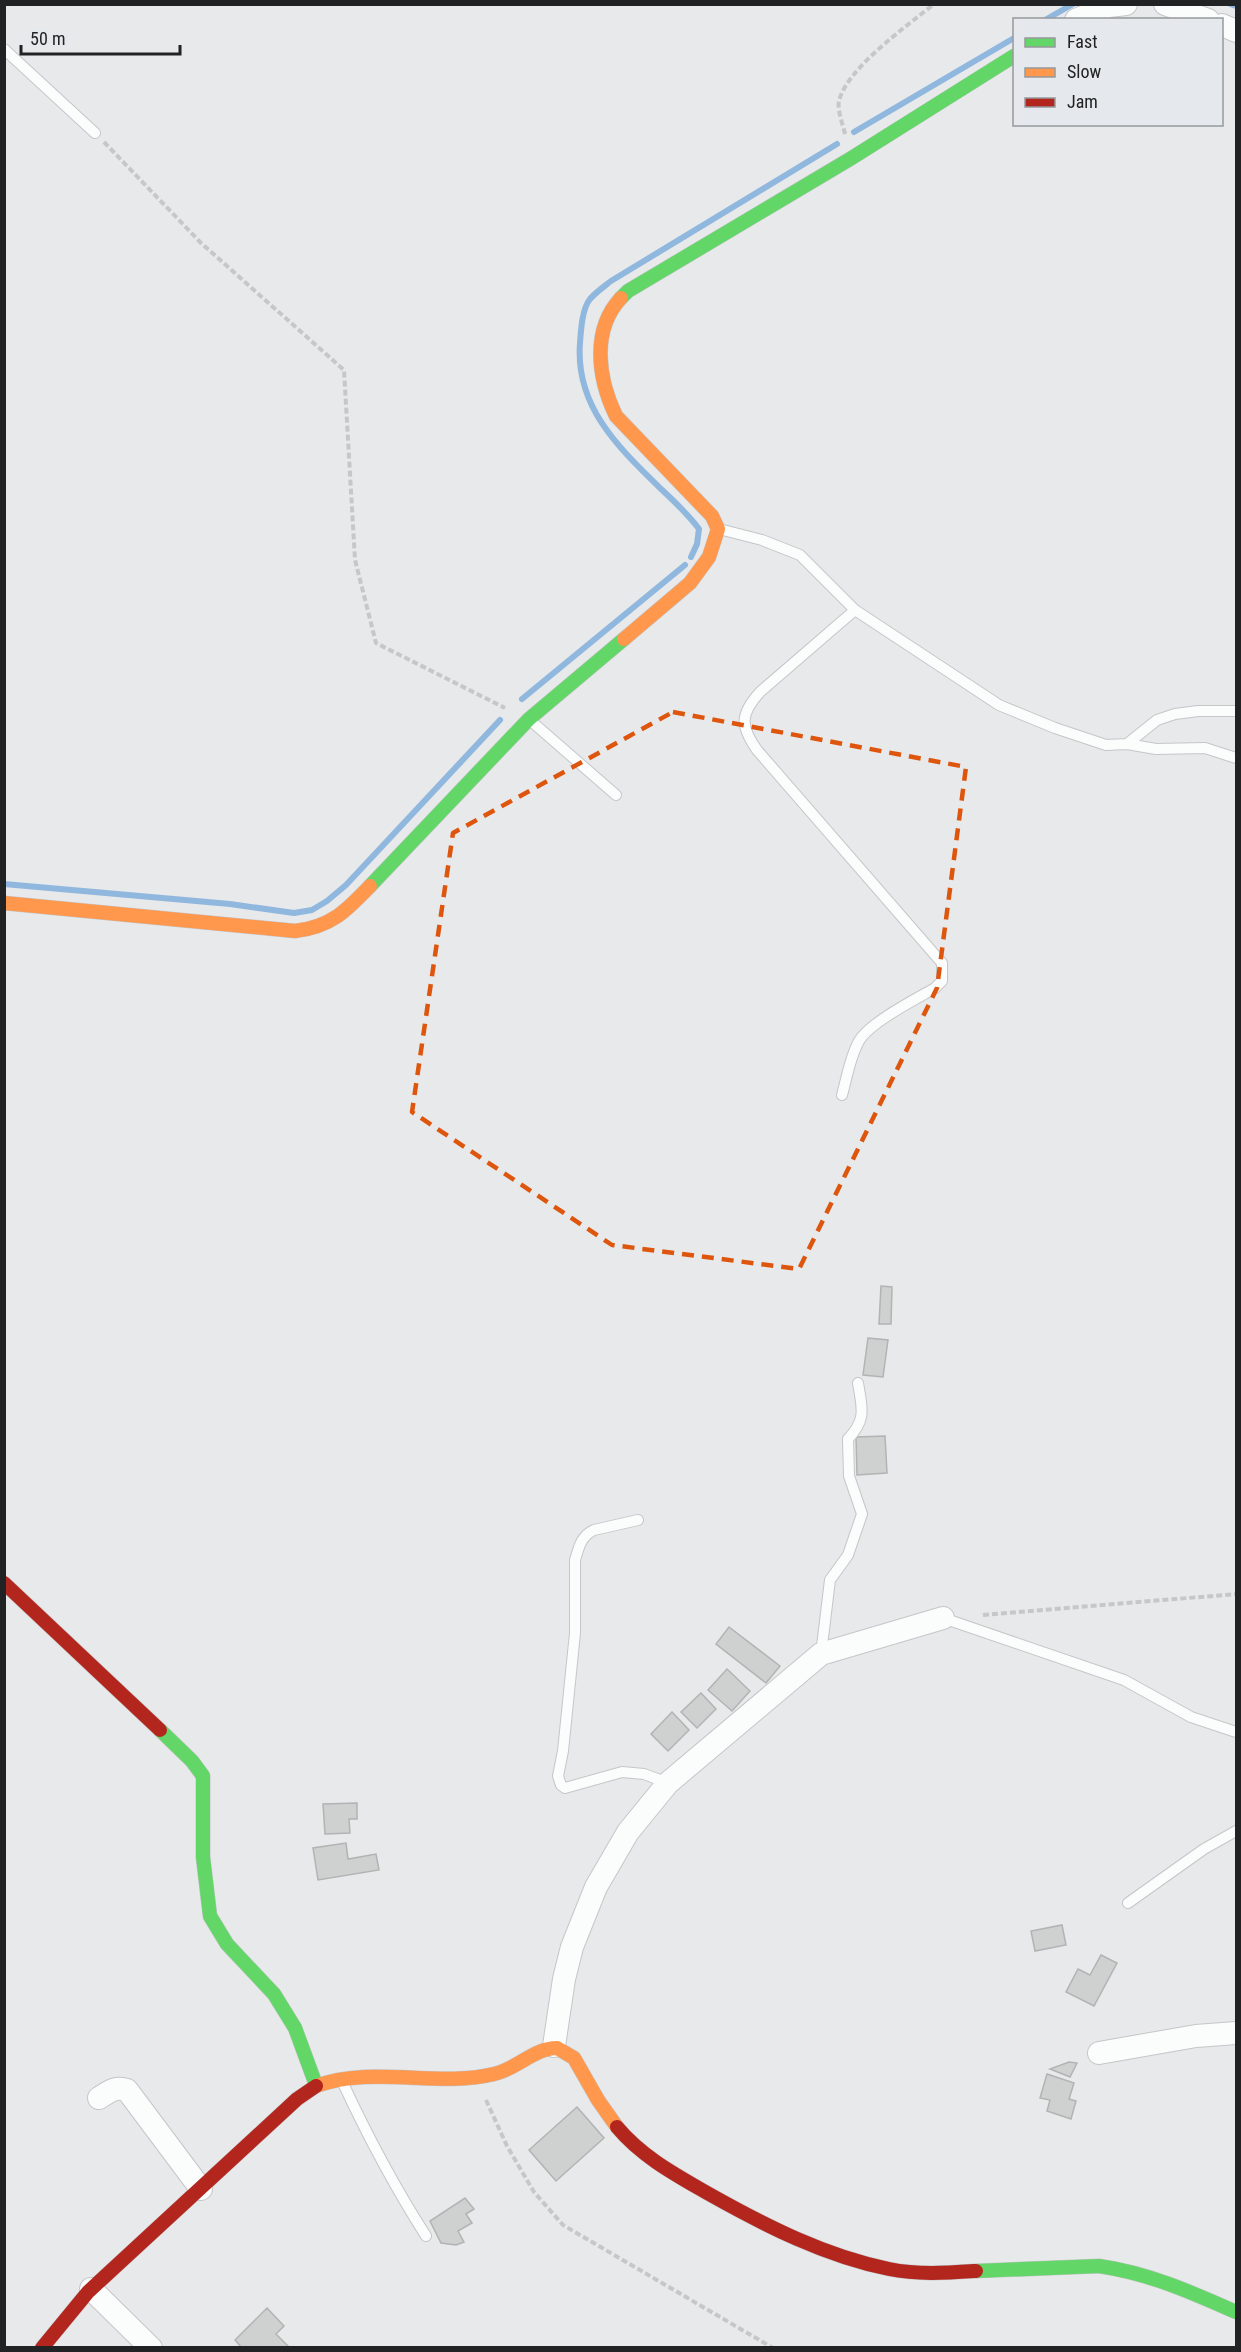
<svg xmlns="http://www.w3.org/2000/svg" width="1241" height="2352" viewBox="0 0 1241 2352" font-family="'Roboto Condensed',sans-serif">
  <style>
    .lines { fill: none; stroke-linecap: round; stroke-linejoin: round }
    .stream { stroke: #90b7de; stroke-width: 6 }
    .building { fill: #cfd0d0; stroke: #b2b3b3; stroke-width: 1.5 }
    .lane-casing { stroke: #c5c6c8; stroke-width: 12 }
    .street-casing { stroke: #c5c6c8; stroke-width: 24 }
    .fast-casing { stroke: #c5c6c8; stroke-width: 15 }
    .slow-casing { stroke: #c5c6c8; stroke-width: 15 }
    .jam-casing { stroke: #c5c6c8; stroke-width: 15 }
    .path { stroke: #c6c7c8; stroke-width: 4; stroke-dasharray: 6 3; stroke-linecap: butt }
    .lane { stroke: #fbfcfc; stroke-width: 10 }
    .street { stroke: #fbfcfc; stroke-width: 22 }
    .fast { stroke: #63d668; stroke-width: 14 }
    .slow { stroke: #ff974d; stroke-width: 14 }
    .jam { stroke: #b3261e; stroke-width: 14 }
    .marked { fill: none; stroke: #de560d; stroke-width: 4.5; stroke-dasharray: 12 8; stroke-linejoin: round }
  </style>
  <rect width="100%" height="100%" fill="#e7e9eb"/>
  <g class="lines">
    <path class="stream" d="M1230 4 1236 6
      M1045 20 1073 4
      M854 132 1014 38
      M691 557 697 544 699 529C688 514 675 502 661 489 619 448 575 407 580 343 581 330 582 309 590 299 596 292 605 286 611 281L837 144
      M522 699 685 565
      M4 884 230 904 294 913 312 910 327 901 346 885 500 720"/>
  </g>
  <path class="building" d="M881 1286 892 1287 891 1324H879Z
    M868 1338 888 1340 883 1377 863 1375Z
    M885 1436 887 1473 857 1475 856 1437Z
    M729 1627 780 1666 766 1683 716 1644Z
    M727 1669 750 1691 732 1711 708 1690Z
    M701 1693 716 1709 697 1728 681 1712Z
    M672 1712 689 1730 668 1751 651 1734Z
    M357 1803V1819H349L350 1833 325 1834 323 1804Z
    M346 1843 348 1859 376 1854 379 1870 318 1880 313 1848Z
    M1062 1925 1066 1945 1035 1951 1031 1931Z
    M1101 1955 1117 1963 1094 2006 1066 1992 1078 1969 1090 1975Z
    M1069 2062 1077 2063 1070 2077 1050 2069Z
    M1047 2074 1074 2083 1069 2099 1076 2101 1071 2119 1047 2111 1050 2100 1040 2098Z
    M577 2107 604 2138 556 2181 529 2150Z
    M465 2198 474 2209 466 2214 472 2223 458 2231 464 2242 456 2245 441 2243 430 2221Z
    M267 2308 284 2326 276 2334 289 2347 242 2348 235 2340Z"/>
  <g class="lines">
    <g class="lane-casing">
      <path id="lane" d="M4 49 95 133
        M719 529 762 540 800 555 855 610 999 705 1055 728 1106 745 1127 744 1157 720 1175 714 1198 711H1236
        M531 721 616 795
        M1127 744 1156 749 1205 748 1236 758
        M842 1095C847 1077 850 1057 859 1041 869 1023 916 999 935 988L942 981V963L757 750C740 726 740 714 760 692L855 610
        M638 1520 594 1530C581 1536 579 1547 575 1560V1633L563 1751 558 1776 561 1785 565 1788 622 1772 644 1774 668 1783
        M943 1618 1124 1680 1191 1717 1236 1732
        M821 1654 830 1580 848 1555 862 1514 849 1476 848 1439C867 1419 862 1408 858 1383
        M1128 1903 1204 1849 1236 1831
        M342 2081C367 2135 394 2186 426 2236"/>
    </g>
    <g class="street-casing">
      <path id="street" d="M1165 4 1208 20
        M1076 20 1109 6 1126 4
        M1222 25 1236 31
        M554 2046 564 1979 572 1947 596 1887 628 1832 668 1783 821 1654 943 1618
        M1099 2053 1196 2036 1236 2033
        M99 2098C109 2092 115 2086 127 2090L201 2189
        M91 2289 151 2348"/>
    </g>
    <g class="fast-casing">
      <path id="fast" d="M621 298 628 291 850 159 1014 56
        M370 886 529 719 624 639
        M160 1730 192 1761 203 1776V1857L210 1916 227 1944 274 1994 295 2028 316 2085
        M976 2271 1099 2266C1148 2273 1191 2292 1236 2312"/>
    </g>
    <g class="slow-casing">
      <path id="slow" d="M621 298C591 330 598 379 616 416L712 516 718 529 709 557 690 583 624 639
        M4 903 295 931C331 927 346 911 370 886
        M316 2086C374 2065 436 2088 494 2074 517 2069 534 2048 557 2048L574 2058 598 2100 617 2127"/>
    </g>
    <g class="jam-casing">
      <path id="jam" d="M4 1583 160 1730
        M617 2127C642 2157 676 2175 709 2194 766 2226 825 2256 889 2269 918 2275 946 2273 976 2271
        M42 2348 88 2292 297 2099 316 2086"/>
    </g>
    <path class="path" d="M845 134C843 125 837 110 839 101 847 68 907 26 934 4
      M104 142 201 243 344 370 355 560 376 643 505 708
      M983 1615 1236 1594
      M486 2100 507 2146 534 2192 563 2225 773 2348"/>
    <use href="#lane" class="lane"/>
    <use href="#street" class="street"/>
    <use href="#fast" class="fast"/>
    <use href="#slow" class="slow"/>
    <use href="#jam" class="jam"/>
  </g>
  <path class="marked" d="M673 712 966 767 937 988 799 1269 612 1245 412 1112 453 833Z"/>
  <rect width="1241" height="2352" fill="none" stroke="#202223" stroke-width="12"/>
  <rect x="1013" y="18" width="210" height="108" fill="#e5e9ed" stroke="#96999c" stroke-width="1.5"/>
  <rect x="1025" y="38" width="30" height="9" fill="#63d668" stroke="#96999c" stroke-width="1.5"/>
  <text x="1067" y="48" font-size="18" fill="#202223">Fast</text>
  <rect x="1025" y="68" width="30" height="9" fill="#ff974d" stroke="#96999c" stroke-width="1.5"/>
  <text x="1067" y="78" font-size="18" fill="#202223">Slow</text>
  <rect x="1025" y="98" width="30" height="9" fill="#b3261e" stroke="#96999c" stroke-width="1.5"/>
  <text x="1067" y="108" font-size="18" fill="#202223">Jam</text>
  <path d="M21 45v9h159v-9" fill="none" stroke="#202223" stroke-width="3"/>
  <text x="30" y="45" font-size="18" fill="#202223" stroke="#e5e9ed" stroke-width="4.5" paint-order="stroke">50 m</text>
</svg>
